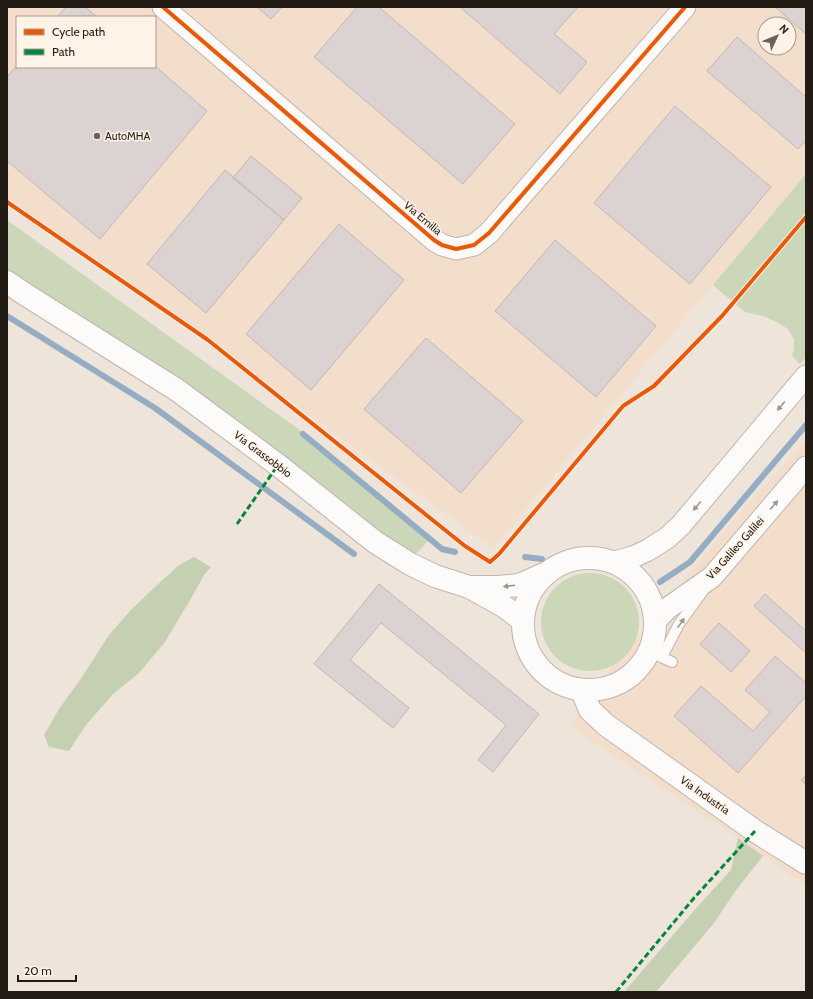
<svg xmlns="http://www.w3.org/2000/svg" width="813" height="999" viewBox="0 0 813 999" font-family="Cabin,sans-serif">
  <style>
    .built { fill: #f2decb; fill-rule: evenodd }
    .green { fill: #ccd6b9 }
    .forest { fill: #c5cfb1 }
    .lines { fill: none; stroke-linecap: round; stroke-linejoin: round }
    .stream { stroke: #94adc3; stroke-width: 6 }
    .building { fill: #dbd2d1; stroke: #c0b8b6 }
    .lane-casing { stroke: #bfb6ae; stroke-width: 12 }
    .street-casing { stroke: #bfb6ae; stroke-width: 23 }
    .secondary-casing { stroke: #bfb6ae; stroke-width: 24 }
    .lane { stroke: #fdfbf9; stroke-width: 10 }
    .street { stroke: #fdfbf9; stroke-width: 21 }
    .secondary { stroke: #fdfbf9; stroke-width: 22 }
    .quiet { stroke: #00873e; stroke-width: 3; stroke-dasharray: 6 3; stroke-linecap: butt }
    .cycleway-casing { stroke: #fff2e6; stroke-width: 6 }
    .cycleway { stroke: #e8590c; stroke-width: 4 }
    .oneway { fill: #9b9792 }
    .poi-dot { fill: #6a625a; stroke: #fff2e6; stroke-width: 1.5 }
    .labels { text-anchor: middle; stroke-width: 3; stroke-linejoin: round; paint-order: stroke }
    .poi-label { font-size: 11px; fill: #231c15; stroke: #fff2e6; text-anchor: start }
    .street-label { font-size: 11px; fill: #231c15; stroke: #fff2e6 }
  </style>
  <rect width="100%" height="100%" fill="#efe4d9"/>
  <path class="built" d="M7 7H806V174L493 548 7 197ZM17 17H155V67H17ZM765 24H789V48H765Z
    M806 440V886L738 838 571 727 589 695 743 509Z"/>
  <path class="green" d="M806 174V357L800 364 792 356 794 349V339L788 329 775 321 763 316 745 312 713 285Z
    M7 220 308 436 431 538 416 554 358 520 7 274Z
    M541 622a49 49 0 1 1 98 0a49 49 0 1 1-98 0Z"/>
  <path class="forest" d="M194 557 211 567 204 575 193 595 165 642 139 673 113 694 86 725 69 751 49 747 44 735 59 709 82 677 109 635 130 611 155 587 179 565Z
    M738 838 763 856 736 890 714 923 656 992H624L698 906 731 870Z"/>
  <g class="lines">
    <path class="stream" d="M7 316 155 408 354 554
      M303 434 442 549 455 552
      M525 557 542 559
      M660 582 690 562 806 425"/>
  </g>
  <path class="building" d="M66 7H85L97 17H57Z
    M257 7H282L271 19Z
    M357 7H379L515 124 463 184 314 57Z
    M460 7H578L554 34 587 62 560 94Z
    M775 7H806V34Z
    M737 37 806 97V140L798 149 707 71Z
    M17 65V67L155 66 207 111 100 239 7 161V77Z
    M675 106 771 187 690 284 594 203Z
    M251 156 302 198 284 220 233 178Z
    M225 170 284 220 206 313 147 264Z
    M339 224 404 280 311 390 246 334Z
    M555 240 656 326 596 397 495 311Z
    M426 338 523 421 461 493 364 409Z
    M379 584 539 714 493 772 478 760 506 725 381 623 350 660 409 708 393 728 314 664Z
    M765 594 806 631V653L754 606Z
    M719 623 750 651 731 672 700 644Z
    M775 656 806 683V696L738 773 674 716 701 686 753 731 770 712 745 690Z
    M806 775V784L801 780Z"/>
  <g class="lines">
    <g class="lane-casing">
      <path id="lane" d="M650 652 672 662
        M662 657 679 624 703 591"/>
    </g>
    <g class="street-casing">
      <path id="street" d="M163 7 434 240 442 245 456 249 474 245 489 233 685 7
        M614 562 633 557 648 550 667 538 681 525 806 376
        M656 620 668 608 712 577 806 467"/>
    </g>
    <g class="secondary-casing">
      <path id="secondary" d="M7 282 23 293 177 390 278 465 375 542 410 564 435 576 469 587 502 605 522 620
        M523 624a66 66 0 1 1 132 0a66 66 0 1 1-132 0Z
        M471 587H498L519 585 544 574
        M582 691 590 710 606 725 755 831 806 863"/>
    </g>
    <use href="#lane" class="lane"/>
    <use href="#street" class="street"/>
    <use href="#secondary" class="secondary"/>
    <path class="quiet" d="M237 524 278 465
      M616 992 694 898 755 831"/>
    <g class="cycleway-casing">
      <path id="cycleway" d="M163 7 434 240 442 245 456 249 474 245 489 233 685 7
        M7 202 208 340 465 546 490 562 499 554 623 406 654 386 722 316 806 217"/>
    </g>
    <use href="#cycleway" class="cycleway"/>
  </g>
  <defs><path id="oneway-solid" d="M-6-.8H1V-3.2L6.5 0L1 3.2V.8H-6Z"/></defs>
  <g class="oneway">
    <use href="#oneway-solid" transform="translate(781 406) rotate(130)"/>
    <use href="#oneway-solid" transform="translate(774 505) rotate(-50)"/>
    <use href="#oneway-solid" transform="translate(697 506) rotate(130)"/>
    <use href="#oneway-solid" transform="translate(509 586) rotate(173)"/>
    <use href="#oneway-solid" transform="translate(681 623) rotate(-54)"/>
  </g>
  <circle class="poi-dot" cx="97" cy="136" r="4"/>
  <g class="labels">
    <g class="poi-label">
      <text x="105" y="140">AutoMHA</text>
    </g>
    <g class="street-label">
      <text transform="translate(423 218) rotate(40)" y="4">Via Emilia</text>
      <text transform="translate(263 454) rotate(37)" y="4">Via Grassobbio</text>
      <text transform="translate(735 548) rotate(-48)" y="4">Via Galileo Galilei</text>
      <text transform="translate(705 795) rotate(35)" y="4">Via Industria</text>
    </g>
  </g>
  <rect width="813" height="999" fill="none" stroke="#231c15" stroke-width="16"/>
  <rect x="16" y="16" width="140" height="52" fill="#fff2e6" stroke="#a79c92"/>
  <rect x="24" y="29" width="20" height="6" fill="#e8590c" stroke="#a79c92"/>
  <text x="52" y="36" font-size="12" fill="#231c15">Cycle path</text>
  <rect x="24" y="49" width="20" height="6" fill="#00873e" stroke="#a79c92"/>
  <text x="52" y="56" font-size="12" fill="#231c15">Path</text>
  <g transform="translate(777 36) rotate(46)"><circle r="19" fill="#fff2e6" stroke="#a79c92"/>
  <path d="M0-3L7 15L0 10L-7 15Z" fill="#6a625a"/>
  <text y="-6" font-size="11" font-weight="bold" text-anchor="middle" fill="#231c15">N</text>
  </g>
  <path d="M18 975v6h58v-6" fill="none" stroke="#231c15" stroke-width="2"/>
  <text x="24" y="975" font-size="12" fill="#231c15" stroke="#fff2e6" stroke-width="3" paint-order="stroke">20 m</text>
</svg>
